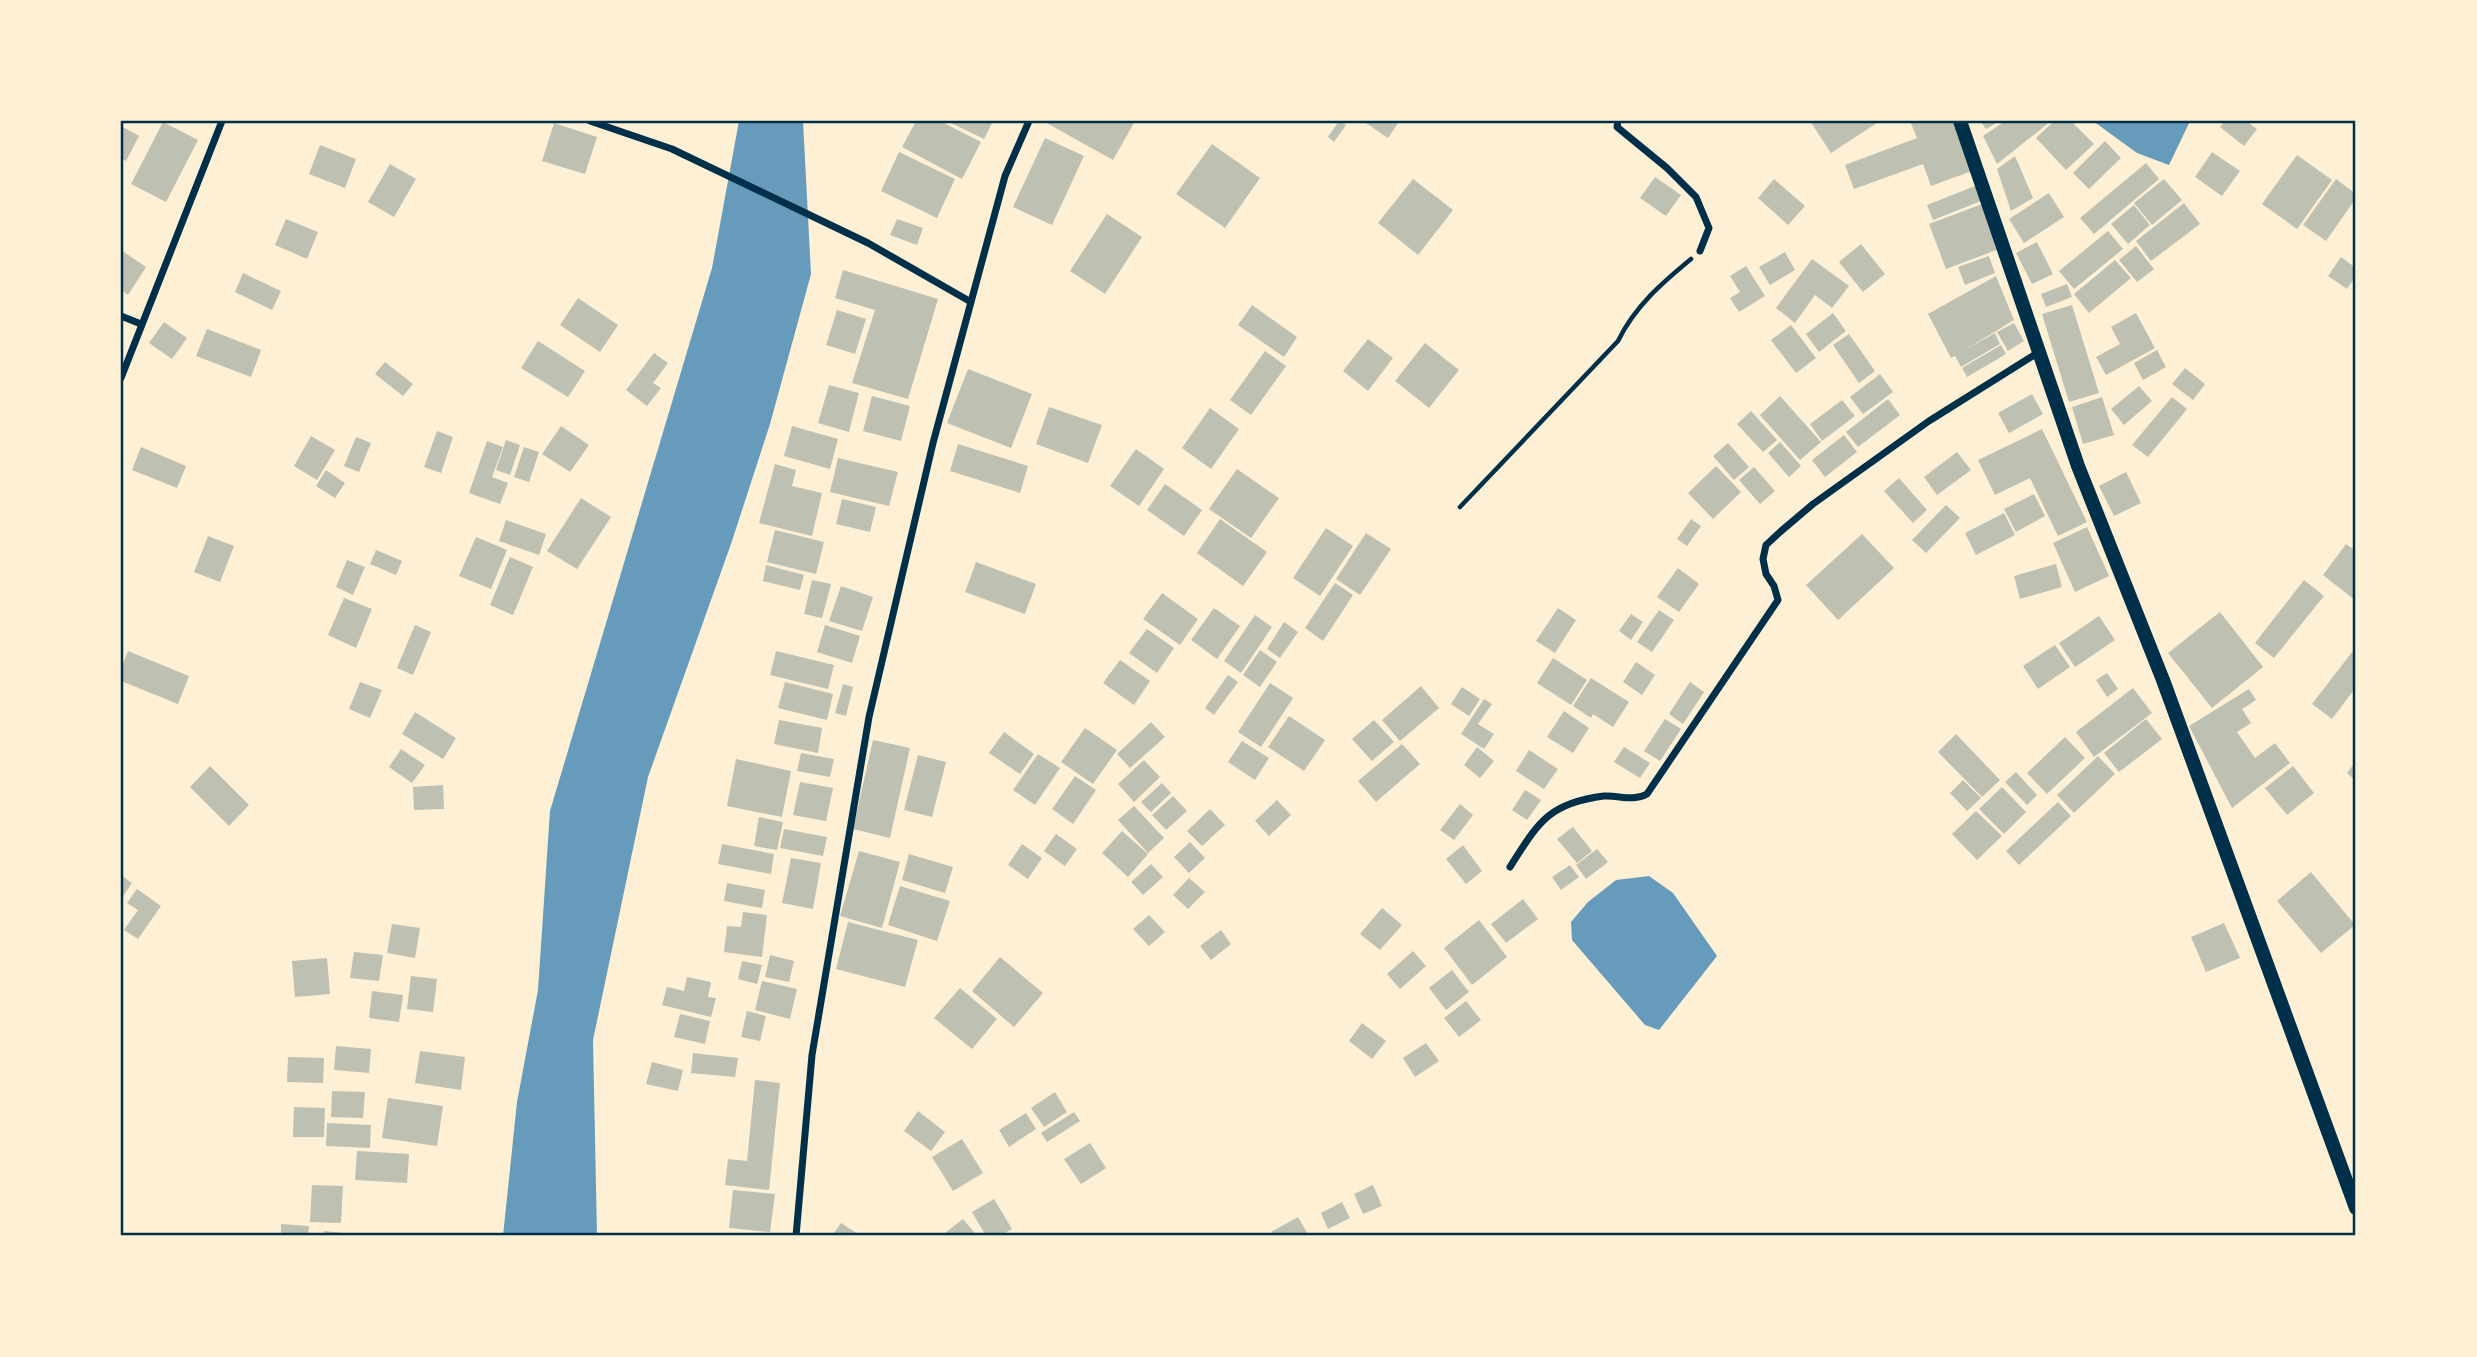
<svg xmlns="http://www.w3.org/2000/svg" width="2477" height="1357" viewBox="0 0 2477 1357" font-family="Rubik,sans-serif">
  <style>
    .water { fill: #669bbc }
    .building { fill: #bec0b2 }
    .lines { fill: none; stroke-linecap: round; stroke-linejoin: round }
    .path { stroke: #003049; stroke-width: 4.5 }
    .minor { stroke: #003049; stroke-width: 7 }
    .secondary { stroke: #003049; stroke-width: 14 }
    .neatline { fill: none; stroke: #003049; stroke-width: 2.5 }
  </style>
  <rect width="100%" height="100%" fill="#fdf0d5"/>
  <path class="water" d="M739 121H803L811 274 770 424 732 541 648 777 593 1040 597 1236H503L517 1102 538 990 550 811 712 268Z
    M2093 121H2190L2169 165 2137 153Z
    M1649 876 1673 893 1717 956 1659 1030 1645 1025 1572 940 1571 922 1588 902 1616 880Z"/>
  <path class="building" d="M916 121H940L981 142 962 179 902 147Z
    M947 121H993L984 139Z
    M1043 121H1135L1113 160Z
    M1339 121 1346 125 1334 142 1328 137Z
    M1363 121H1395L1398 123 1388 138Z
    M1810 121H1880L1831 153Z
    M1910 121H1954L1972 171 1931 186 1923 164 1854 189 1845 165 1917 138Z
    M1980 121H2000L1986 129Z
    M2005 121H2051L1997 164 1983 136Z
    M2054 121H2071L2094 144 2066 170 2036 138Z
    M2225 121H2246L2257 129 2244 146 2220 127Z
    M163 122 198 140 166 202 131 184Z
    M554 123 597 137 585 174 542 161Z
    M121 126 139 136 126 161 121 158Z
    M1045 138 1084 156 1052 225 1013 207Z
    M2105 141 2121 158 2089 189 2073 173Z
    M1212 144 1260 178 1225 228 1176 194Z
    M320 145 356 159 345 188 309 174Z
    M899 152 955 179 937 218 881 191Z
    M2212 152 2240 171 2222 196 2195 177Z
    M2297 155 2332 180 2297 229 2262 204Z
    M2015 156 2033 198 2011 211 1997 169Z
    M2146 163 2159 179 2094 234 2080 218Z
    M390 164 416 179 394 217 368 202Z
    M1655 177 1681 195 1666 216 1640 198Z
    M1413 179 1453 210 1418 255 1378 223Z
    M1774 179 1805 206 1788 225 1758 198Z
    M2164 179 2182 200 2152 225 2134 203Z
    M2336 179 2356 194V198L2326 241 2303 225Z
    M1975 186 1981 201 1933 220 1927 205Z
    M2049 193 2064 217 2024 243 2009 219Z
    M2184 203 2200 224 2151 261 2136 241Z
    M1982 204 1999 249 1946 269 1929 224Z
    M2134 205 2150 225 2128 244 2111 224Z
    M1107 214 1142 237 1105 294 1070 271Z
    M286 219 318 232 307 259 275 245Z
    M897 219 923 228 917 245 890 235Z
    M2108 231 2123 249 2074 289 2059 271Z
    M2037 242 2053 274 2032 284 2016 253Z
    M1861 244 1885 274 1863 292 1839 262Z
    M2136 246 2154 269 2137 282 2119 260Z
    M121 250 146 267 128 295 121 290Z
    M1785 252 1795 270 1770 285 1759 267Z
    M1989 256 1995 273 1965 285 1958 267Z
    M2341 257 2356 268V276L2347 289 2328 276Z
    M1812 259 1849 286 1832 308 1815 295 1795 323 1776 308Z
    M2115 260 2131 278 2089 313 2074 294Z
    M1746 266 1765 296 1739 312 1730 298 1740 292 1730 276Z
    M843 270 938 299 908 399 852 383 875 310 835 298Z
    M243 273 281 291 272 310 235 292Z
    M1996 276 2014 320 1963 351 1995 333 2000 344 1961 367 1955 356 1951 358 1928 314Z
    M2067 284 2072 297 2046 307 2041 294Z
    M578 298 618 325 600 352 560 325Z
    M1252 305 1297 337 1284 357 1238 325Z
    M2072 305 2099 393 2069 402 2042 314Z
    M837 310 866 319 855 354 826 345Z
    M1833 313 1846 331 1819 352 1806 334Z
    M2136 313 2155 348 2106 375 2096 357 2120 344 2111 327Z
    M164 322 187 338 172 359 149 343Z
    M2014 323 2024 341 2008 351 1997 332Z
    M1791 325 1816 358 1796 373 1771 340Z
    M207 329 261 350 251 377 196 356Z
    M1849 334 1875 371 1859 383 1833 345Z
    M1368 339 1393 358 1368 391 1343 371Z
    M538 341 585 371 568 397 521 368Z
    M1425 343 1459 370 1429 408 1395 381Z
    M2001 345 2006 354 1967 377 1962 368Z
    M2157 350 2166 367 2143 380 2134 363Z
    M1265 351 1286 366 1251 415 1230 400Z
    M654 353 668 363 653 383 661 388 647 406 626 390Z
    M385 362 413 384 403 396 375 374Z
    M2185 368 2205 384 2193 400 2172 384Z
    M968 369 1032 394 1011 448 947 423Z
    M1880 374 1893 392 1863 414 1850 397Z
    M829 385 859 393 849 432 818 423Z
    M2139 386 2152 401 2124 425 2111 409Z
    M2032 394 2043 414 2009 433 1998 413Z
    M872 396 910 406 901 441 863 431Z
    M1780 396 1821 442 1800 460 1760 415Z
    M2102 397 2114 435 2083 444 2072 407Z
    M2172 397 2187 409 2148 457 2132 445Z
    M1888 399 1900 415 1858 447 1846 432Z
    M1842 400 1855 416 1822 441 1810 424Z
    M1049 407 1102 425 1088 463 1036 444Z
    M1210 408 1239 429 1211 469 1182 448Z
    M1751 411 1777 440 1763 452 1737 424Z
    M561 426 589 445 570 472 542 454Z
    M792 426 838 439 830 469 784 456Z
    M2042 429 2087 522 2058 536 2030 478 1995 495 1978 460Z
    M437 431 453 437 441 473 424 467Z
    M1844 435 1857 452 1825 477 1812 460Z
    M311 436 335 450 317 480 294 466Z
    M356 437 371 443 359 472 344 466Z
    M506 440 520 445 510 475 496 470Z
    M487 441 503 447 492 477 508 483 500 504 469 493Z
    M1780 442 1801 466 1789 477 1768 453Z
    M1728 443 1749 467 1734 480 1713 456Z
    M958 444 1028 466 1020 493 950 471Z
    M141 447 186 466 177 488 132 470Z
    M524 447 539 452 529 482 514 477Z
    M1136 449 1164 469 1139 506 1110 486Z
    M1957 452 1971 470 1937 495 1924 477Z
    M838 458 898 472 889 506 830 492Z
    M775 464 796 470 792 486 822 493 812 536 759 523Z
    M1716 466 1741 492 1713 519 1688 493Z
    M1754 467 1775 491 1760 504 1739 480Z
    M1237 469 1279 498 1251 538 1209 509Z
    M326 470 345 483 335 498 316 486Z
    M2126 472 2141 503 2114 516 2099 486Z
    M1899 478 1927 510 1913 523 1884 491Z
    M1165 484 1202 510 1184 536 1147 510Z
    M2034 494 2045 516 2016 532 2004 509Z
    M581 498 611 517 577 569 547 551Z
    M842 499 876 507 870 532 836 524Z
    M1946 505 1960 518 1926 553 1912 540Z
    M2004 513 2015 535 1976 555 1965 533Z
    M1220 519 1267 552 1243 586 1197 553Z
    M1691 519 1701 526 1687 546 1677 539Z
    M506 520 546 534 539 555 499 541Z
    M2087 527 2109 576 2075 592 2053 543Z
    M1326 528 1353 546 1320 596 1293 578Z
    M775 530 824 542 816 574 767 562Z
    M1366 533 1391 549 1360 595 1336 579Z
    M1862 534 1894 568 1838 620 1806 585Z
    M208 536 234 546 220 582 194 572Z
    M476 537 507 550 491 589 459 576Z
    M2346 544 2356 551V601L2323 575Z
    M376 550 402 561 396 575 370 564Z
    M510 557 533 567 513 615 490 605Z
    M347 560 365 567 353 595 336 587Z
    M976 562 1036 584 1025 614 965 592Z
    M2056 564 2062 587 2020 599 2014 576Z
    M766 565 804 575 800 590 763 581Z
    M1678 568 1699 584 1679 612 1657 597Z
    M812 580 831 584 822 618 804 614Z
    M2304 580 2324 596 2274 658 2255 643Z
    M1335 583 1353 595 1323 641 1305 628Z
    M841 586 873 597 862 631 829 621Z
    M1162 593 1198 619 1180 645 1143 619Z
    M344 598 372 609 356 648 328 635Z
    M1214 608 1240 626 1217 659 1191 640Z
    M1558 608 1576 620 1555 653 1536 641Z
    M1659 610 1674 620 1652 652 1637 642Z
    M2220 612 2263 667 2212 708 2168 653Z
    M1631 614 1643 622 1631 640 1619 631Z
    M1255 615 1272 627 1241 673 1224 661Z
    M2099 616 2115 640 2075 667 2059 643Z
    M1284 622 1298 632 1280 658 1267 649Z
    M415 625 431 632 413 675 397 668Z
    M825 625 860 636 852 663 817 652Z
    M1147 629 1174 648 1157 673 1129 653Z
    M2055 645 2070 667 2038 689 2023 666Z
    M2356 647V687L2332 719 2312 704Z
    M1260 650 1277 662 1260 687 1243 675Z
    M128 651 189 676 178 704 121 681V669Z
    M776 651 834 665 828 689 770 675Z
    M1553 658 1587 680 1571 705 1537 683Z
    M1120 660 1150 681 1134 705 1103 683Z
    M1636 662 1655 675 1642 695 1623 682Z
    M2107 673 2118 689 2107 697 2096 680Z
    M1228 675 1238 682 1214 715 1205 708Z
    M1591 678 1629 702 1613 727 1593 714 1591 718 1573 706Z
    M360 682 382 690 370 718 349 709Z
    M785 682 833 694 827 720 778 708Z
    M1690 682 1704 692 1683 724 1669 714Z
    M1270 683 1293 698 1261 747 1238 732Z
    M843 684 853 687 846 716 835 713Z
    M1421 686 1439 708 1400 741 1382 720Z
    M1462 687 1480 699 1469 716 1451 704Z
    M2133 688 2152 713 2094 757 2076 732Z
    M2249 689 2256 700 2242 709 2251 723 2237 732 2255 758 2275 743 2290 763 2232 808 2189 726Z
    M1484 699 1492 704 1478 724 1494 734 1484 749 1461 734Z
    M1564 711 1589 728 1573 753 1547 737Z
    M415 712 456 738 443 759 402 734Z
    M1289 716 1325 740 1304 771 1268 747Z
    M1665 719 1681 729 1660 761 1644 751Z
    M2146 719 2162 739 2119 772 2104 753Z
    M779 720 822 728 818 753 774 744Z
    M1374 720 1394 742 1372 761 1352 739Z
    M1151 722 1165 737 1130 768 1117 754Z
    M1085 728 1117 750 1093 784 1061 762Z
    M1004 732 1034 754 1020 774 989 753Z
    M1956 734 2000 780 1982 797 1938 752Z
    M2065 737 2085 758 2047 794 2027 773Z
    M873 740 910 748 890 838 853 829Z
    M1242 741 1269 758 1255 780 1228 762Z
    M1402 744 1420 764 1376 802 1358 781Z
    M1477 747 1494 761 1480 778 1464 765Z
    M1624 747 1650 763 1640 778 1614 762Z
    M401 749 425 765 412 783 389 767Z
    M1529 750 1558 769 1544 789 1516 771Z
    M801 753 834 759 830 777 797 771Z
    M1038 754 1060 768 1035 805 1013 790Z
    M918 755 946 762 932 817 904 810Z
    M2098 756 2115 774 2074 813 2057 795Z
    M736 759 791 771 782 817 727 806Z
    M1144 760 1160 777 1134 802 1118 784Z
    M2356 761V781L2347 773Z
    M210 766 249 805 229 826 190 787Z
    M2293 766 2314 793 2287 815 2265 788Z
    M2016 772 2037 795 2027 805 2005 782Z
    M1075 776 1096 790 1073 824 1052 809Z
    M1963 780 1981 798 1967 811 1950 793Z
    M800 782 833 788 826 821 793 815Z
    M1162 783 1171 793 1151 812 1141 802Z
    M443 785 444 809 414 810 413 787Z
    M2002 787 2026 812 2004 834 1979 809Z
    M1525 790 1541 800 1527 820 1512 810Z
    M1173 796 1187 811 1166 830 1152 815Z
    M1277 800 1291 815 1269 836 1255 821Z
    M2058 802 2071 816 2019 865 2006 851Z
    M1460 804 1473 815 1454 840 1440 830Z
    M1134 806 1164 838 1148 853 1118 820Z
    M1210 809 1225 825 1202 846 1187 831Z
    M1976 811 2002 836 1977 860 1952 834Z
    M759 817 783 822 777 850 754 846Z
    M1573 827 1592 851 1577 863 1557 839Z
    M784 829 827 837 823 856 780 848Z
    M1122 831 1148 854 1128 877 1102 853Z
    M1056 834 1077 849 1065 866 1044 851Z
    M1190 842 1205 858 1189 873 1174 857Z
    M722 844 774 854 771 874 718 864Z
    M1022 844 1042 858 1028 879 1008 865Z
    M1463 845 1482 871 1466 884 1446 859Z
    M1597 849 1608 862 1586 879 1576 865Z
    M859 851 900 862 882 928 840 916Z
    M909 854 953 867 945 893 902 880Z
    M791 858 821 863 813 909 782 903Z
    M1151 864 1163 877 1143 895 1131 882Z
    M1570 865 1579 877 1561 890 1552 877Z
    M2311 872 2355 925 2321 953 2277 901Z
    M121 875 132 883 121 899Z
    M1189 878 1205 892 1188 909 1173 895Z
    M727 883 765 890 762 908 724 901Z
    M900 886 950 901 937 941 888 925Z
    M137 889 161 906 138 939 124 930 138 910 127 903Z
    M1523 899 1538 919 1506 943 1491 924Z
    M1382 908 1402 925 1380 950 1360 934Z
    M743 912 767 915 762 957 724 952 727 926 741 927Z
    M1149 915 1165 932 1149 946 1133 929Z
    M1479 920 1507 957 1472 985 1444 948Z
    M848 922 918 940 905 987 836 969Z
    M2224 923 2240 958 2206 972 2191 937Z
    M392 924 420 928 415 958 387 953Z
    M1221 930 1231 944 1211 960 1200 946Z
    M1413 951 1426 966 1400 989 1387 974Z
    M354 952 383 955 379 981 350 978Z
    M770 955 794 961 789 982 765 977Z
    M1000 957 1043 993 1014 1027 972 991Z
    M327 958 330 994 295 997 292 961Z
    M742 961 762 965 757 984 738 979Z
    M1452 970 1469 992 1446 1010 1429 988Z
    M411 976 437 979 433 1012 407 1009Z
    M687 977 711 982 708 997 716 998 711 1017 662 1005 667 987 684 991Z
    M762 981 797 989 790 1019 755 1010Z
    M960 988 997 1019 972 1049 934 1018Z
    M372 991 403 995 399 1022 369 1018Z
    M1466 1001 1481 1020 1459 1037 1444 1018Z
    M747 1011 766 1016 760 1041 741 1037Z
    M680 1014 710 1021 705 1044 674 1037Z
    M1362 1023 1386 1041 1372 1059 1349 1041Z
    M1426 1043 1439 1061 1415 1077 1403 1058Z
    M336 1046 371 1049 369 1073 334 1070Z
    M420 1051 465 1057 461 1090 415 1083Z
    M693 1053 738 1058 735 1077 691 1073Z
    M288 1057 324 1058 323 1083 287 1082Z
    M652 1062 683 1070 678 1091 646 1084Z
    M755 1080 780 1083 769 1190 725 1185 728 1159 747 1161Z
    M332 1091 365 1092 363 1118 331 1117Z
    M1055 1092 1067 1112 1044 1127 1031 1108Z
    M388 1098 443 1106 437 1146 382 1138Z
    M294 1107 325 1108 324 1137H293Z
    M918 1111 945 1132 931 1151 904 1131Z
    M1074 1112 1080 1121 1047 1142 1041 1133Z
    M1026 1113 1036 1129 1009 1147 999 1130Z
    M327 1123 371 1125 370 1148 326 1146Z
    M962 1139 983 1173 953 1191 932 1157Z
    M1090 1143 1106 1168 1081 1184 1064 1159Z
    M357 1151 409 1154 407 1183 355 1180Z
    M312 1185 343 1186 341 1223 310 1222Z
    M1373 1185 1382 1206 1363 1214 1354 1194Z
    M733 1190 775 1194 770 1232 729 1228Z
    M994 1199 1012 1229 999 1236H986L972 1212Z
    M1342 1202 1350 1218 1328 1229 1321 1213Z
    M1298 1217 1309 1236H1274L1271 1232Z
    M963 1219 977 1236H941Z
    M841 1223 861 1236H832Z
    M281 1224 309 1226 308 1236H281Z
    M324 1231 353 1234V1236H324Z"/>
  <g class="lines">
    <path class="path" d="M1460 507 1618 341C1635 306 1662 283 1691 259"/>
    <path class="minor" d="M590 121 672 149 868 243 971 302
      M1618 121 1617 127 1667 168 1696 197 1709 228 1700 251
      M121 316 141 324
      M121 378 222 121
      M1510 867C1538 823 1548 803 1604 796 1619 795 1633 802 1647 794L1778 600 1774 586 1766 574 1763 559 1766 545 1780 532 1813 504 1929 421 2039 352
      M796 1236 812 1055 869 717 933 443 971 302 1005 176 1029 121"/>
    <path class="secondary" d="M1960 121 2078 466 2163 680 2356 1208"/>
  </g>
  <rect width="2477" height="1357" fill="none" stroke="#fdf0d5" stroke-width="245"/>
  <rect x="122" y="122" width="2232" height="1112" class="neatline"/>
</svg>
